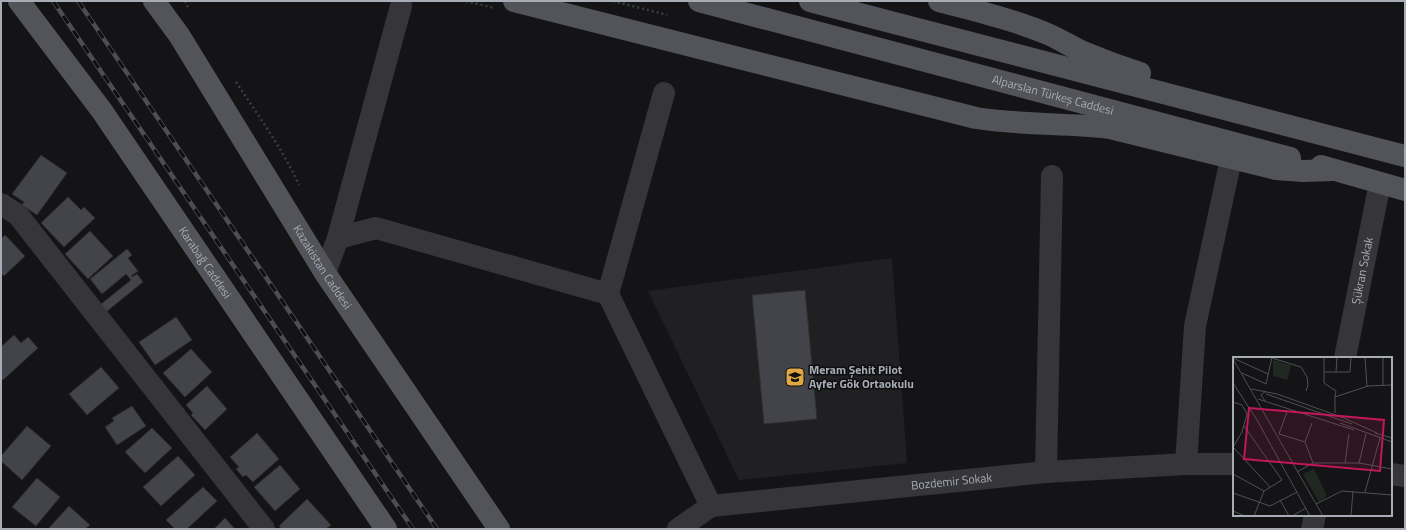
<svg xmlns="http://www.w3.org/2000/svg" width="1406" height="530" viewBox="0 0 1406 530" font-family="'Titillium Web',sans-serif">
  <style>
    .built { fill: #202023 }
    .building { fill: #434449; stroke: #2e2e31 }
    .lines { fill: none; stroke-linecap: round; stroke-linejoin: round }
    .path { stroke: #3c3d41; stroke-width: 2.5; stroke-dasharray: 2 3; stroke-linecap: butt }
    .minor { stroke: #36363a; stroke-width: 22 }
    .major { stroke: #525459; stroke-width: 22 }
    .rail-casing { stroke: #4d4e53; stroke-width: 4.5 }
    .rail { stroke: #0f0f11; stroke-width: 3; stroke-dasharray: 9; stroke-linecap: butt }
    .labels { text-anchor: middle; stroke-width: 3; stroke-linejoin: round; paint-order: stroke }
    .street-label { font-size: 12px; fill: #a7acb5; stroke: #0f0f11 }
    .poi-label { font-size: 12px; font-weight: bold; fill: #a7acb5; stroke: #0f0f11; text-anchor: start }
    .inset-road { fill: none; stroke: #4f5156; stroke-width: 1 }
    .view { fill: #c2185b; fill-opacity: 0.15; stroke: #c2185b; stroke-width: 2 }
    .inset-edge { fill: none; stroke: #a7acb5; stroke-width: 2 }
  </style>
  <rect width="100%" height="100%" fill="#141416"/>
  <path class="built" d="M892 258 907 463 739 480 648 291Z"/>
  <path class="building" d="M41 155 67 173 37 215 22 205 24 202 12 194Z
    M68 197 81 210 84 207 95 218 64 247 41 223Z
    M90 231 113 256 88 279 65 254Z
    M5 235 25 256 4 276 1 273V239Z
    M127 249 132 255 128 258 138 271 131 276 132 277 137 274 143 282 106 312 100 305 131 280 126 274 102 294 90 279Z
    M805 290 817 419 764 424 752 295Z
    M176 317 192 340 155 365 139 342Z
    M14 335 21 343 28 337 38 348 3 380 1 378V347Z
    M191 349 212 372 185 397 163 373Z
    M101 367 119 388 87 415 69 394Z
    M207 386 227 409 205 430 191 415 193 413 186 405Z
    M132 406 146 426 117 445 105 427 114 421 112 418Z
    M27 426 51 446 22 480 1 461V456Z
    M152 428 172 448 145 473 125 452Z
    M257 433 279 459 253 482 246 475 243 477 236 469 239 467 230 457Z
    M178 456 195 475 161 506 143 487Z
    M280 465 300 489 275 511 254 487Z
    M37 478 60 497 36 526 12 507Z
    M203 487 217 501 187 529H175L166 520Z
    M307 499 331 525 326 529H282L279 526Z
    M69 506 90 525 85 529H48Z
    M225 518 235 529H214Z"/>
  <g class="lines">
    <path class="path" d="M185 1 188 7
      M466 1 494 8
      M613 1 667 15
      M236 82C258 115 282 148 299 185"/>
    <g class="minor">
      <path d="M664 93 608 294 711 506"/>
      <path d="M1 204 18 215 264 529"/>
      <path d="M338 238 376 228 608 294"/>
      <path d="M325 273 338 238 401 6"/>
      <path id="s1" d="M1345 358 1380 183"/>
      <path d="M1186 464 1195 326 1231 159"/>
      <path d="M1046 472 1052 176"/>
      <path d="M1391 474 1405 476"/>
      <path id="s2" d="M678 529 711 506 1046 472 1186 464H1234"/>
      <path d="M1312 529 1315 515"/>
    </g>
    <g class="major">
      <path id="s3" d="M19 1 102 111 386 529"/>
      <path id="s4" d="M154 1 179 35 325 273 499 529"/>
      <path d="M514 1 976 118C1020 125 1065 123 1110 128L1276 169 1303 171 1334 170"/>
      <path id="s5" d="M699 1 1290 158"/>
      <path d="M810 1 1405 156"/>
      <path d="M939 1C977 11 1015 20 1050 35 1061 40 1072 47 1083 52 1102 60 1121 67 1140 73"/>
      <path d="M1321 166 1405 190"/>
    </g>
    <g class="rail-casing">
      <path id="rail" d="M53 1 413 529
        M78 1 437 529"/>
    </g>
    <use href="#rail" class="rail"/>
  </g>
  <defs>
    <g id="school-square" transform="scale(1)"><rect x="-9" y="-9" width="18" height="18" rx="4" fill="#e0a642" stroke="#0f0f11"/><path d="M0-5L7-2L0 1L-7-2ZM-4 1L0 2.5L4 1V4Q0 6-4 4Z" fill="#111"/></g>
  </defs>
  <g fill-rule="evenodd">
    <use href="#school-square" x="795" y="377"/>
  </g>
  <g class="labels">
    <g class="street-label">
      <text dy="4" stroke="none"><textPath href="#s5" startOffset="366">Alparslan Türkeş Caddesi</textPath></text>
      <text dy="4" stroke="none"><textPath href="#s3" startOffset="321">Karabağ Caddesi</textPath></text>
      <text dy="4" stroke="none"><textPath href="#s4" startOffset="315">Kazakistan Caddesi</textPath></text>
      <text dy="4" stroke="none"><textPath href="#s1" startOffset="89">Şükran Sokak</textPath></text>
      <text dy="4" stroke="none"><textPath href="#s2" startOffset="282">Bozdemir Sokak</textPath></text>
    </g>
    <g class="poi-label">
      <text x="809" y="374">Meram Şehit Pilot<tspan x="809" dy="14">Ayfer Gök Ortaokulu</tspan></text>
    </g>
  </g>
  <g transform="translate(1233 357)">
    <rect width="159" height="159" fill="#141416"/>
    <path d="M40 3 58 8 54 23 40 19ZM81 112 93 137 92 141 86 145 70 117Z" fill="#212821"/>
    <path class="inset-road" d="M91 0V26L103 34 102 40M132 0 134 30M0 1 35 17M39 1 68 10 74 20 75 28 73 34M0 2 90 159M91 15H117L118 0M103 15 104 0M9 16 33 27 39 0M0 26 24 63 77 159M150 28V0M18 32 44 37 111 61 144 76M33 37 119 67M25 42 121 73M32 44 28 38 33 34M0 45 9 48 14 57 9 75 0 90M102 56V40L135 29 159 28M79 66 72 85 80 106M107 66 159 85M11 69 49 123 31 134 21 159M142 76 159 81M46 77 72 85M46 77 54 55M0 90 37 130M112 106 116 77M126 106 133 77M64 115 80 106H126L159 112M0 117 31 134M132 135 147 81M0 136 37 149 64 135M47 143 56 159M83 147 109 134 159 138M0 154 12 159M59 159 73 151M118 159 120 134"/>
    <path class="view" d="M16 51 151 63 147 114 11 102Z"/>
    <rect width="159" height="159" class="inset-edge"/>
  </g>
  <rect width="1406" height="530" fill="none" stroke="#a7acb5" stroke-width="4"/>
</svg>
